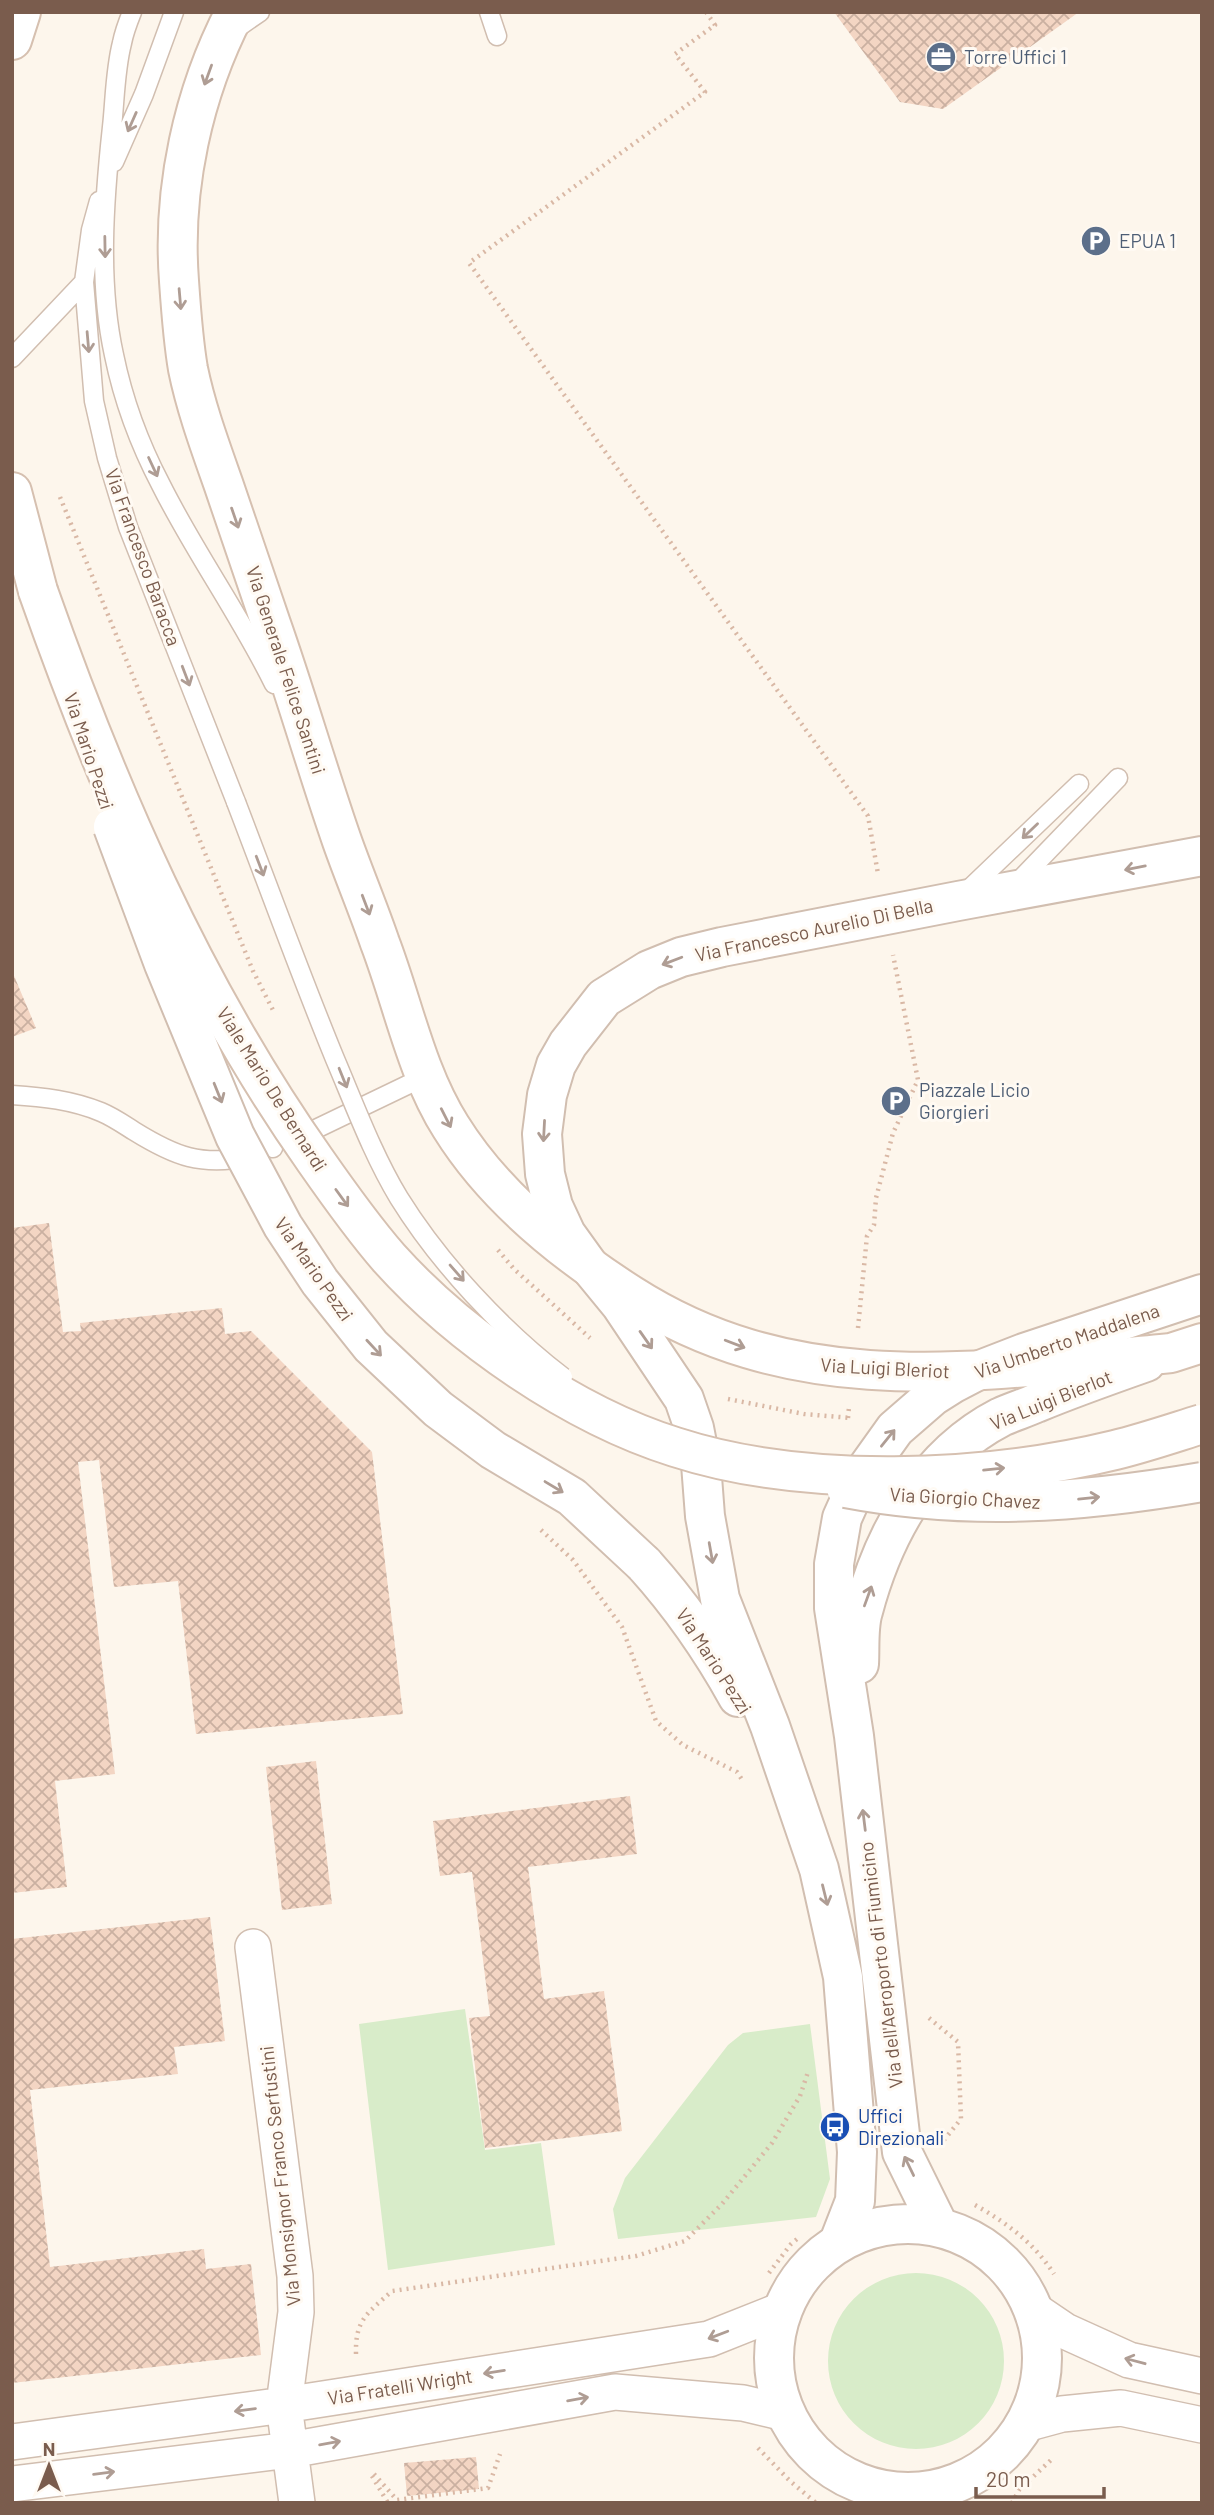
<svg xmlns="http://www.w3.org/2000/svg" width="1214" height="2515" viewBox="0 0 1214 2515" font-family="Barlow,sans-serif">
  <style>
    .green { fill: #d8ecc9 }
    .building { fill: url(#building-cross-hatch) }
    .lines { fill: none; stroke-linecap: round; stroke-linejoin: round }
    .service-casing { stroke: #d1beb0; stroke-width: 21 }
    .minor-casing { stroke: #d1beb0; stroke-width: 38 }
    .tertiary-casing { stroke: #d1beb0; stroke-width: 42 }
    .secondary-casing { stroke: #d6c0b0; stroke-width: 42 }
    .path { stroke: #d9b8a5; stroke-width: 4.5; stroke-dasharray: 2 5; stroke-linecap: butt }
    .service { stroke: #fff; stroke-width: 18 }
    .minor { stroke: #fff; stroke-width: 35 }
    .tertiary { stroke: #fff; stroke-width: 38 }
    .secondary { stroke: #fff; stroke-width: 38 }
    .service-bridge-casing { stroke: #d1beb0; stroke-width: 21; stroke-linecap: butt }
    .tertiary-bridge-casing { stroke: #d1beb0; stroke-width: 42; stroke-linecap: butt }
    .secondary-bridge-casing { stroke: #d6c0b0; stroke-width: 42; stroke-linecap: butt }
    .service-bridge { stroke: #fff; stroke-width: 18 }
    .tertiary-bridge { stroke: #fff; stroke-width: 38 }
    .secondary-bridge { stroke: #fff; stroke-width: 38 }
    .oneway { stroke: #af9d94 }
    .labels { text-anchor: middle; stroke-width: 6; stroke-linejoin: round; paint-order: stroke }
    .service-label { font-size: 19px; fill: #4e5e75; stroke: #fffaf3; text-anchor: start }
    .street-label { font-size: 19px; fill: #7a5c4d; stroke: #fffaf3 }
    .transit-label { font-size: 19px; fill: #164399; stroke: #fffaf3; text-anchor: start }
  </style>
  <defs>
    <pattern id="building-cross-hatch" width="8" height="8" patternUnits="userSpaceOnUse" patternTransform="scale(1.75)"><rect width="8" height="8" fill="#f3d5c3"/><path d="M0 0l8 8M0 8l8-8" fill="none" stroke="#cab0a1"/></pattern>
  </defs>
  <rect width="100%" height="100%" fill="#fdf6ec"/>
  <path class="green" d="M465 2009 485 2150 541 2143 555 2245 388 2270 359 2024Z
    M810 2024 830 2179 816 2217 618 2239 613 2209 625 2178 728 2045 743 2033Z
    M828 2361a88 88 0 1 1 176 0a88 88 0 1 1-176 0Z"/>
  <path class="building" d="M834 12H1079L943 109 900 102Z
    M12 971 36 1028 12 1037Z
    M49 1223 63 1332 81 1331 80 1323 222 1308 225 1334 251 1331 372 1452 403 1714 196 1734 178 1581 114 1587 99 1460 78 1462 115 1774 55 1781 67 1887 12 1893V1228Z
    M316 1761 332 1904 282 1910 266 1767Z
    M630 1796 637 1854 528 1867 544 1999 604 1991 622 2131 485 2148 469 2018 490 2016 472 1872 440 1876 433 1821Z
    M210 1917 225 2041 174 2047 178 2074 30 2090 50 2267 204 2249 206 2269 251 2264 261 2355 12 2383V1939Z
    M476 2457 479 2489 407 2496 404 2463Z"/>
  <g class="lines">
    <g class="service-casing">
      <path id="service" d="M132 12C128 22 124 32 122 43 115 70 115 100 112 127 104 201 98 282 114 355 123 399 140 445 161 485 195 553 240 615 274 684
        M489 12 497 36
        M234 30 260 12
        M114 162 144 94 174 12
        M99 201 91 230 84 282 94 401 107 458 128 527 236 802
        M12 358 84 282
        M1016 884 1118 778
        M965 893 1079 784
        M231 1061 273 1148
        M12 1095C43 1097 72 1100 101 1112 113 1117 123 1124 134 1131 176 1157 200 1166 250 1157
        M295 1139 426 1076"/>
    </g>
    <g class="minor-casing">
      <path id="minor" d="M253 1947 295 2276 296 2312 284 2405 297 2503
        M1034 2310 1065 2331 1129 2360 1202 2376
        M1025 2424 1062 2414 1121 2408 1202 2425
        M12 2442 284 2405 709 2339 782 2310
        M12 2484 290 2450 615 2392 743 2403 785 2413"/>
    </g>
    <g class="tertiary-casing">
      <path id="tertiary" d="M644 1564C680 1604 712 1650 738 1697
        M859 1664C860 1647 858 1627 863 1611 884 1532 927 1455 1001 1417 1012 1412 1025 1408 1036 1403 1072 1388 1109 1375 1146 1362
        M774 2358a134 134 0 1 1 268 0a134 134 0 1 1-268 0Z
        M939 2227 902 2152 854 1736 834 1608V1564L842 1518 860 1478 895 1429 933 1396 952 1384 975 1372 1024 1353 1202 1294
        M839 2242 855 2201 857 2152 843 1977 819 1869 770 1726 720 1599 705 1516 701 1464 694 1428 684 1399 621 1305 589 1266 566 1234 553 1206 545 1174 542 1134 547 1095 556 1065 568 1044 604 998 649 970 681 957 722 947 958 901 1202 856"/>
    </g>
    <g class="secondary-casing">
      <path id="secondary" d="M235 12C193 93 172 189 179 281 181 310 183 340 188 369 196 408 210 446 223 483 239 530 255 577 271 624 296 695 317 769 342 841 354 875 368 908 380 943 403 1003 416 1072 451 1127 494 1196 563 1252 631 1295 800 1403 984 1371 1171 1353L1202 1343
        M12 40 21 12
        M12 492 38 591"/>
    </g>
    <path class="path" d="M706 12 715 25 675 54 705 92 469 263 868 816 878 874
      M60 497 253 971 275 1014
      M498 1250 514 1269 590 1338
      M858 1328 867 1236 874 1225 876 1198 893 1133 918 1080 893 955
      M728 1399 804 1414 851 1418
      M848 1418 849 1407
      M541 1530 573 1560 622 1627 656 1721 683 1745 737 1772 743 1781
      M929 2018 958 2042 961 2119 944 2140
      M975 2205C1007 2223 1034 2243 1054 2274
      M769 2273 791 2244 797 2239
      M356 2354C355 2319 368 2313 392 2291L636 2256 685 2241 722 2204 772 2143 800 2096 808 2072
      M758 2448 790 2481 816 2503
      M374 2474 397 2500 488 2488 500 2454
      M372 2476 388 2503
      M1012 2503 1019 2490 1051 2460"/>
    <use href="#service" class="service"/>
    <use href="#minor" class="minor"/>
    <use href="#tertiary" class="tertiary"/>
    <use href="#secondary" class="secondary"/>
    <g class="service-bridge-casing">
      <path id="service-bridge" d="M236 802C269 888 300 974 335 1059 355 1106 373 1155 399 1198 440 1264 502 1330 563 1377"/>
    </g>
    <g class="tertiary-bridge-casing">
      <path id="tertiary-bridge" d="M113 827 164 964 235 1136 283 1226 320 1282 371 1346 438 1409 493 1450 572 1497 644 1564
        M846 1488C967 1511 1081 1503 1202 1482"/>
    </g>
    <g class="secondary-bridge-casing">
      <path id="secondary-bridge" d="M38 591C108 790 193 987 315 1160 338 1193 362 1227 389 1258 460 1337 573 1415 675 1447 805 1489 983 1482 1115 1450 1144 1443 1173 1433 1202 1424"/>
    </g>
    <use href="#service-bridge" class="service-bridge"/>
    <use href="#tertiary-bridge" class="tertiary-bridge"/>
    <use href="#secondary-bridge" class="secondary-bridge"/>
  </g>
  <defs><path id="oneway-shaft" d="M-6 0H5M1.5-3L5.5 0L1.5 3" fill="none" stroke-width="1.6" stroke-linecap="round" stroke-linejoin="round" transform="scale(1.75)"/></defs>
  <g class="oneway">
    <use href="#oneway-shaft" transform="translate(208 75) rotate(110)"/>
    <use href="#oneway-shaft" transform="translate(132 122) rotate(114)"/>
    <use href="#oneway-shaft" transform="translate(105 247) rotate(89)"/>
    <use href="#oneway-shaft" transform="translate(180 299) rotate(85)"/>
    <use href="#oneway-shaft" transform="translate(88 342) rotate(85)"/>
    <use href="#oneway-shaft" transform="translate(153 467) rotate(65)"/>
    <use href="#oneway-shaft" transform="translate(235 518) rotate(71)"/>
    <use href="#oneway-shaft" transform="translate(186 676) rotate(69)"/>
    <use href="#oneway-shaft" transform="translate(1030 831) rotate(136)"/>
    <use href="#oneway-shaft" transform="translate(260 866) rotate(69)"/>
    <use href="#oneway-shaft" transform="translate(1135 868) rotate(169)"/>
    <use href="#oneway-shaft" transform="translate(366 905) rotate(69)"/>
    <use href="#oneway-shaft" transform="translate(672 961) rotate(159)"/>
    <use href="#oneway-shaft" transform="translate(343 1078) rotate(68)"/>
    <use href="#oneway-shaft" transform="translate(218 1093) rotate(68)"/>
    <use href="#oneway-shaft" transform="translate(446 1118) rotate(63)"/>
    <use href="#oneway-shaft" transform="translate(544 1131) rotate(93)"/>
    <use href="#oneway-shaft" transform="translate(342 1198) rotate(54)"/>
    <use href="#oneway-shaft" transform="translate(457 1273) rotate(49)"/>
    <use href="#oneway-shaft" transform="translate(646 1340) rotate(55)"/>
    <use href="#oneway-shaft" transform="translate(735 1344) rotate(21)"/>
    <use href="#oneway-shaft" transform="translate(374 1348) rotate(47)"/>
    <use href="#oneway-shaft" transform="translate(888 1438) rotate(-51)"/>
    <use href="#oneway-shaft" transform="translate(994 1469) rotate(-6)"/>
    <use href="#oneway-shaft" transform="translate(554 1487) rotate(31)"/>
    <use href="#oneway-shaft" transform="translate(1089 1498) rotate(-6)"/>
    <use href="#oneway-shaft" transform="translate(711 1553) rotate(80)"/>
    <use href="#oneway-shaft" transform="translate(868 1596) rotate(-70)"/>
    <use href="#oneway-shaft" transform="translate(864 1820) rotate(-97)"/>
    <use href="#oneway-shaft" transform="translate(825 1895) rotate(76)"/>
    <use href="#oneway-shaft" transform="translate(909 2166) rotate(-116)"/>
    <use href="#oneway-shaft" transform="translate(718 2335) rotate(159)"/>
    <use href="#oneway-shaft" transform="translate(1135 2361) rotate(-165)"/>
    <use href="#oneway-shaft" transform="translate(494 2372) rotate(171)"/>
    <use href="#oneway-shaft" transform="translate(578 2399) rotate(-10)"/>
    <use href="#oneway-shaft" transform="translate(245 2410) rotate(172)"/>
    <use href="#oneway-shaft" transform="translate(330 2443) rotate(-10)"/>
    <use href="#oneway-shaft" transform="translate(104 2473) rotate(-7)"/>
  </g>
  <defs>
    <g id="office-disc" transform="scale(1.575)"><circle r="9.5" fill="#5c6f8a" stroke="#fffaf3"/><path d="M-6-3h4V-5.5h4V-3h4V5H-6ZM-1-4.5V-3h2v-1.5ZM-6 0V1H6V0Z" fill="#fff"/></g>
    <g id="parking-disc" transform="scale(1.575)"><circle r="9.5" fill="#5c6f8a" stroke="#fffaf3"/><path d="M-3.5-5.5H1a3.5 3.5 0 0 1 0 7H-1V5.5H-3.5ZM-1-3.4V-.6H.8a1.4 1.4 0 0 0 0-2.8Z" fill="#fff"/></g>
    <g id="bus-disc" transform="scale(1.575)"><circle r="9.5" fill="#1a4fb4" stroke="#fffaf3"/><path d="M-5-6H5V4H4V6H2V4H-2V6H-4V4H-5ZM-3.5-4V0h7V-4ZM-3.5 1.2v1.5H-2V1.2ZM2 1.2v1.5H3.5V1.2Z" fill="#fff"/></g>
  </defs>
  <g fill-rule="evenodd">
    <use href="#office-disc" x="941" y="57"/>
    <use href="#parking-disc" x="1096" y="241"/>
    <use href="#parking-disc" x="896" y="1101"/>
    <use href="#bus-disc" x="835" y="2127"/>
  </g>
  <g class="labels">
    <g class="service-label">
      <text x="964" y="64">Torre Uffici 1</text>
      <text x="1119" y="248">EPUA 1</text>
      <text x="919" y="1097">Piazzale Licio<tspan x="919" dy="22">Giorgieri</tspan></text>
    </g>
    <g class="street-label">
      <text transform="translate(143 557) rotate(70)" y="7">Via Francesco Baracca</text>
      <text transform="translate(286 670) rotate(72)" y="7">Via Generale Felice Santini</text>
      <text transform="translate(89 751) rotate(72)" y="7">Via Mario Pezzi</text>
      <text transform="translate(814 930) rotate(-12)" y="7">Via Francesco Aurelio Di Bella</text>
      <text transform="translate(272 1089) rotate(58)" y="7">Viale Mario De Bernardi</text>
      <text transform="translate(314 1269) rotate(55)" y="7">Via Mario Pezzi</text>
      <text transform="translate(1067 1341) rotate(-19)" y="7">Via Umberto Maddalena</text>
      <text transform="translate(885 1368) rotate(3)" y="7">Via Luigi Bleriot</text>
      <text transform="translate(1051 1400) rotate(-22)" y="7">Via Luigi Bierlot</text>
      <text transform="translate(965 1498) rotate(3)" y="7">Via Giorgio Chavez</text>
      <text transform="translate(714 1661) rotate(57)" y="7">Via Mario Pezzi</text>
      <text transform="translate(881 1965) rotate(-97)" y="7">Via dell'Aeroporto di Fiumicino</text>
      <text transform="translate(280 2176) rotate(-96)" y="7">Via Monsignor Franco Serfustini</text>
      <text transform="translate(400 2387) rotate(-9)" y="7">Via Fratelli Wright</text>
    </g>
    <g class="transit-label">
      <text x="858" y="2123">Uffici<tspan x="858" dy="22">Direzionali</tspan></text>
    </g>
  </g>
  <rect width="1214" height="2515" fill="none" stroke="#7a5c4d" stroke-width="28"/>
  <g transform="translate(49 2466)" stroke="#fffaf3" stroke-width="5" paint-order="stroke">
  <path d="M0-5L12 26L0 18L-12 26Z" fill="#7a5c4d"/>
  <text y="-10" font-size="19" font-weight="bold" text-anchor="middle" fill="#7a5c4d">N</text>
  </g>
  <path d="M976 2487v10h128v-10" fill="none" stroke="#7a5c4d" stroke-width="3.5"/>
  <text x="986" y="2487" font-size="21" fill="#7a5c4d" stroke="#fffaf3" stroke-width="5" paint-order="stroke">20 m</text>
</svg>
